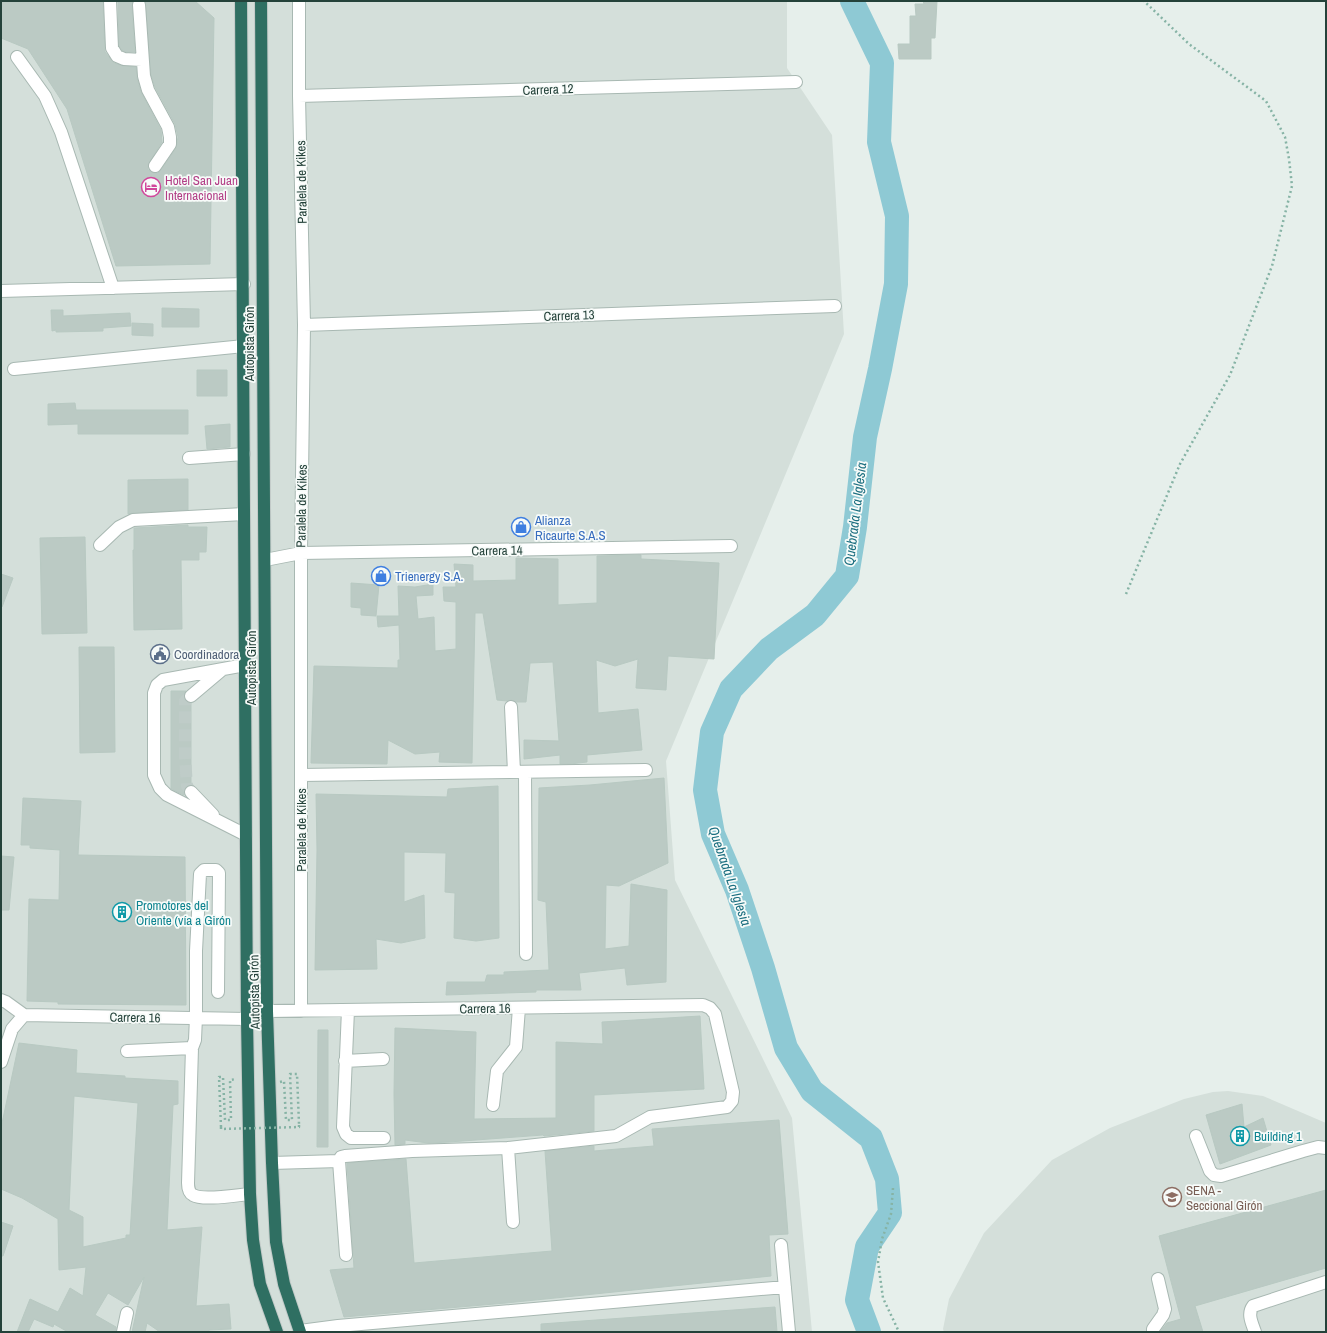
<svg xmlns="http://www.w3.org/2000/svg" width="1327" height="1333" viewBox="0 0 1327 1333" font-family="'Archivo Narrow',sans-serif">
  <style>
    .built { fill: #d4dfda }
    .lines { fill: none; stroke-linecap: round; stroke-linejoin: round }
    .river { stroke: #8ec9d4; stroke-width: 24 }
    .building { fill: #bbcac4; stroke: #b8c9c2; fill-rule: evenodd }
    .minor-tunnel { stroke: #bfccc8; stroke-width: 12; stroke-dasharray: 12 6; stroke-linecap: butt }
    .minor-casing { stroke: #a8b8b2; stroke-width: 14 }
    .highway-casing { stroke: #c2cac8; stroke-width: 14 }
    .path { stroke: #86b3a5; stroke-width: 2.5; stroke-dasharray: 2 3; stroke-linecap: butt }
    .minor { stroke: #fff; stroke-width: 12 }
    .highway { stroke: #2f6f62; stroke-width: 12 }
    .path-bridge { stroke: #86b3a5; stroke-width: 2.5; stroke-dasharray: 2 3; stroke-linecap: butt }
    .labels { text-anchor: middle; stroke-width: 3.5; stroke-linejoin: round; paint-order: stroke }
    .street-label { font-size: 13px; fill: #24423a; stroke: #f7fbf9 }
    .hotel-label { font-size: 13px; fill: #b23c85; stroke: #f7fbf9; text-anchor: start }
    .shop-label { font-size: 13px; fill: #366cbe; stroke: #f7fbf9; text-anchor: start }
    .service-label { font-size: 13px; fill: #4e5e75; stroke: #f7fbf9; text-anchor: start }
    .culture-label { font-size: 13px; fill: #0d838f; stroke: #f7fbf9; text-anchor: start }
    .education-label { font-size: 13px; fill: #785e54; stroke: #f7fbf9; text-anchor: start }
    .water-label { font-size: 14px; font-style: italic; fill: #1c6f80; stroke: #f7fbf9 }
  </style>
  <rect width="100%" height="100%" fill="#e6efeb"/>
  <path class="built" d="M1 1H787V68L832 135 844 334 666 761 675 880 792 1118 812 1332H1Z
    M1228 1091 1263 1096 1326 1123V1332H944L943 1329 949 1299 984 1233 1052 1160 1110 1128 1184 1099 1213 1092Z"/>
  <g class="lines">
    <path class="river" d="M852 1 882 63 879 142 897 216 896 284 880 369 865 437 855 527 847 576 815 615 769 649 731 689 712 732 705 790 713 834 737 890 763 968 786 1048 812 1091 871 1138 887 1179 890 1213 867 1247 857 1300 869 1332"/>
  </g>
  <path class="building" d="M1 1H103L105 52 114 63 123 66 136 67 137 78 141 92 161 130 162 142 148 165V170L154 173H158L161 170 176 148 178 137 175 124 155 87 151 75 145 1H195L214 18 210 264 116 266 67 109 28 49 1 38Z
    M118 1H133L132 6 135 52H126L122 50 119 46Z
    M923 1H937L935 38H931V59H899L898 44H910V16H916L915 4H924Z
    M162 308 199 309V327H162Z
    M51 310H63V316L130 313 131 326 103 328V331L56 332V330L52 331Z
    M132 323 153 324V336L132 335Z
    M197 370H227V396H197Z
    M75 403 76 410H188V434H78V424L48 425V404Z
    M230 424V447L207 449 205 426Z
    M188 479V510L133 513 128 514V480Z
    M188 525V527H207L206 552H199V560H181L182 629 134 630 133 550H134V528Z
    M85 537 87 633 42 634 40 538Z
    M641 555V559L719 563 714 659 668 656 666 690 636 688 638 659 615 666 596 660 598 713 638 709 642 750 587 755V762L570 764H560V755L524 759V740L559 741 553 662 530 663 526 702H516L511 700 507 701 497 700 483 613H475L472 763 439 762 440 752 415 754 388 740 387 764 311 763 314 666 398 668V660H400L399 625 378 627 377 616H399L398 586 415 587 433 584V595L416 596 418 619 434 617 435 651 456 649V602L444 601 443 587H456L454 564 473 565V581L516 580V558L558 559V605L597 603V556Z
    M1 574 13 578 2 607H1Z
    M351 583 379 585 376 616 361 615V608L351 607Z
    M79 647H114L115 752 80 753Z
    M171 691H186L184 698 186 701 191 703V785L186 787 184 790V795L171 789Z
    M664 778 668 863 619 886 606 885 605 949 629 946 631 884 667 890 666 982 627 985 625 968 579 973 581 990H536V992L446 995 447 982H485L487 975H504V972L549 970 546 902 538 900 539 788 590 785Z
    M498 786 499 938 476 941 454 938 455 893 445 892 446 853 404 852V902L424 895 425 938 401 943 376 939 377 969 315 970 317 850 316 794 447 797 448 789Z
    M23 798 81 801 78 855 185 857 186 1005 58 1004V1002L27 1001 29 899 59 900 60 850 30 848V845H21Z
    M1 856 14 857 9 910H1Z
    M700 1016 704 1089 594 1095V1131L544 1136 543 1135 449 1142 428 1143 405 1140V1144L395 1145 394 1094 395 1028 476 1032 474 1119 556 1118V1042L603 1044 602 1022Z
    M318 1030H328V1147H317Z
    M19 1043 77 1050 76 1073 125 1076V1078L178 1081V1104L173 1105 167 1230 202 1227 196 1306 229 1304 231 1329 209 1330V1332H160L147 1323 145 1332H132L144 1277 128 1305 108 1293 95 1315 116 1327V1332H68L54 1324 53 1327 34 1319 28 1332H17L30 1299 58 1312 70 1288 83 1296 86 1267 59 1270 58 1219 22 1198 1 1189V1128ZM74 1096 138 1103 130 1235H126V1238L83 1247V1217L69 1210Z
    M1242 1104 1244 1127 1263 1118 1271 1145 1220 1164 1206 1115Z
    M779 1120 788 1234 769 1235 771 1276 506 1303 344 1317 330 1270 354 1268 347 1163 406 1159 414 1263 552 1251 545 1151 594 1146V1151L654 1146 652 1129Z
    M1326 1190V1268L1195 1306 1203 1332H1160L1167 1323 1181 1319 1159 1236Z
    M1 1222 13 1226 3 1256H1Z
    M775 1307 777 1332H541V1324Z"/>
  <g class="lines">
    <path class="minor-tunnel" d="M191 696 185 701V757L187 786 191 792"/>
    <g class="minor-casing">
      <path id="minor" d="M110 1 112 48 117 56 124 59 142 60
        M299 1V96L304 325 301 553V1011
        M139 5 144 76 148 90 168 127 170 137V144L155 166
        M17 57 45 96 61 132 113 288
        M299 96 796 82
        M1 291 244 284
        M304 325 835 306
        M14 369 244 346
        M189 458 244 454
        M100 545 119 527 133 520 244 514
        M265 560 301 553 731 546
        M245 665 163 680 157 685 154 693V775L160 788 167 795 246 835
        M191 696 223 669
        M511 707 514 772
        M525 772 526 954
        M301 775 646 770
        M191 792 213 815
        M218 992 219 873 216 870H204L200 874 196 951V1017L195 1040 192 1048 188 1183C188 1187 189 1193 193 1195 203 1201 237 1195 250 1194
        M1 1000 6 1002 24 1015
        M348 1010 343 1127 346 1134 351 1138H384
        M267 1011 703 1005 710 1008 715 1014 733 1092 732 1101 727 1107 650 1117 616 1136 508 1148 513 1222
        M24 1015 247 1019
        M127 1051 192 1048
        M345 1061 383 1059
        M1 1062 12 1029 24 1015
        M493 1105 497 1071 516 1047 519 1008
        M1196 1136 1210 1171 1214 1175 1221 1176 1303 1151 1318 1147 1326 1148
        M272 1163 339 1161
        M781 1245 789 1332
        M346 1255 339 1161 341 1157 345 1156 412 1151 508 1148
        M300 1331 338 1326 785 1287
        M123 1332 127 1313
        M1153 1332V1329L1163 1315 1165 1309 1158 1279
        M1255 1332C1252 1323 1247 1314 1253 1306L1326 1282"/>
    </g>
    <g class="highway-casing">
      <path id="highway" d="M241 1 247 1019 250 1194 253 1240 260 1284 277 1332
        M261 1 267 1011 272 1163 276 1242 284 1284 300 1332"/>
    </g>
    <path class="path" d="M1126 594 1180 464 1230 375 1272 266 1292 186 1289 159 1285 137 1266 101 1189 44 1144 1
      M280 1082 284 1081 286 1120H292L290 1074H297L299 1124
      M221 1127 219 1077H223L225 1120H231L230 1080 236 1079
      M893 1188 891 1214 882 1239 878 1262 883 1298 899 1332"/>
    <use href="#minor" class="minor"/>
    <use href="#highway" class="highway"/>
    <path class="path-bridge" d="M221 1127V1129L299 1127V1124"/>
  </g>
  <defs>
    <g id="hotel-ring" transform="scale(1)"><circle r="9.5" fill="#f7fbf9" stroke="#d1479c" stroke-width="1.5"/><path d="M-6-4.5h1.5V1H6V5H4.5V3h-9V5H-6ZM-4 0a1.8 1.8 0 1 1 3.6 0ZM.5 0V-2.5h3Q6-2.5 6 0Z" fill="#d1479c"/></g>
    <g id="shop-ring" transform="scale(1)"><circle r="9.5" fill="#f7fbf9" stroke="#3f7fe0" stroke-width="1.5"/><path d="M-5-2.5h2.3a2.7 3.5 0 0 1 5.4 0H5L5.5 6h-11ZM-1.5-2.5h3a1.5 2.3 0 0 0-3 0Z" fill="#3f7fe0"/></g>
    <g id="civic-ring" transform="scale(1)"><circle r="9.5" fill="#f7fbf9" stroke="#5c6f8a" stroke-width="1.5"/><path d="M-.6-6.5H3V-4.5H.6V-3L4-1V1h2V6H-6V1h2V-1L-.6-3ZM-1.2 2.5V6h2.4V2.5Z" fill="#5c6f8a"/></g>
    <g id="building-ring" transform="scale(1)"><circle r="9.5" fill="#f7fbf9" stroke="#0f9aa8" stroke-width="1.5"/><path d="M-4-6H4V6H1V3H-1V6H-4ZM-2.5-4.3h1.7v1.8h-1.7ZM.8-4.3h1.7v1.8H.8ZM-2.5-1h1.7V.8h-1.7ZM.8-1h1.7V.8H.8Z" fill="#0f9aa8"/></g>
    <g id="university-ring" transform="scale(1)"><circle r="9.5" fill="#f7fbf9" stroke="#8d6e63" stroke-width="1.5"/><path d="M0-5L7-2L0 1L-7-2ZM-4 1L0 2.5L4 1V4Q0 6-4 4Z" fill="#8d6e63"/></g>
  </defs>
  <g fill-rule="evenodd">
    <use href="#hotel-ring" x="151" y="187"/>
    <use href="#shop-ring" x="521" y="527"/>
    <use href="#shop-ring" x="381" y="576"/>
    <use href="#civic-ring" x="160" y="654"/>
    <use href="#building-ring" x="122" y="912"/>
    <use href="#building-ring" x="1240" y="1136"/>
    <use href="#university-ring" x="1172" y="1197"/>
  </g>
  <g class="labels">
    <g class="street-label">
      <text transform="translate(548 89) rotate(-2)" y="5">Carrera 12</text>
      <text transform="translate(301 182) rotate(-91)" y="5">Paralela de Kikes</text>
      <text transform="translate(569 315) rotate(-2)" y="5">Carrera 13</text>
      <text transform="translate(249 344) rotate(-90)" y="5">Autopista Girón</text>
      <text transform="translate(301 506) rotate(-89)" y="5">Paralela de Kikes</text>
      <text transform="translate(497 550) rotate(-1)" y="5">Carrera 14</text>
      <text transform="translate(251 668) rotate(-90)" y="5">Autopista Girón</text>
      <text transform="translate(301 830) rotate(-90)" y="5">Paralela de Kikes</text>
      <text transform="translate(254 992) rotate(-91)" y="5">Autopista Girón</text>
      <text transform="translate(485 1008) rotate(-1)" y="5">Carrera 16</text>
      <text transform="translate(135 1017) rotate(1)" y="5">Carrera 16</text>
    </g>
    <g class="hotel-label">
      <text x="165" y="185">Hotel San Juan<tspan x="165" dy="15">Internacional</tspan></text>
    </g>
    <g class="shop-label">
      <text x="535" y="525">Alianza<tspan x="535" dy="15">Ricaurte S.A.S</tspan></text>
      <text x="395" y="581">Trienergy S.A.</text>
    </g>
    <g class="service-label">
      <text x="174" y="659">Coordinadora</text>
    </g>
    <g class="culture-label">
      <text x="136" y="910">Promotores del<tspan x="136" dy="15">Oriente (vía a Girón</tspan></text>
      <text x="1254" y="1141">Building 1</text>
    </g>
    <g class="education-label">
      <text x="1186" y="1195">SENA -<tspan x="1186" dy="15">Seccional Girón</tspan></text>
    </g>
    <g class="water-label">
      <text transform="translate(855 514) rotate(-83)" y="5">Quebrada La Iglesia</text>
      <text transform="translate(730 876) rotate(71)" y="5">Quebrada La Iglesia</text>
    </g>
  </g>
  <rect width="1327" height="1333" fill="none" stroke="#24423a" stroke-width="4"/>
</svg>
